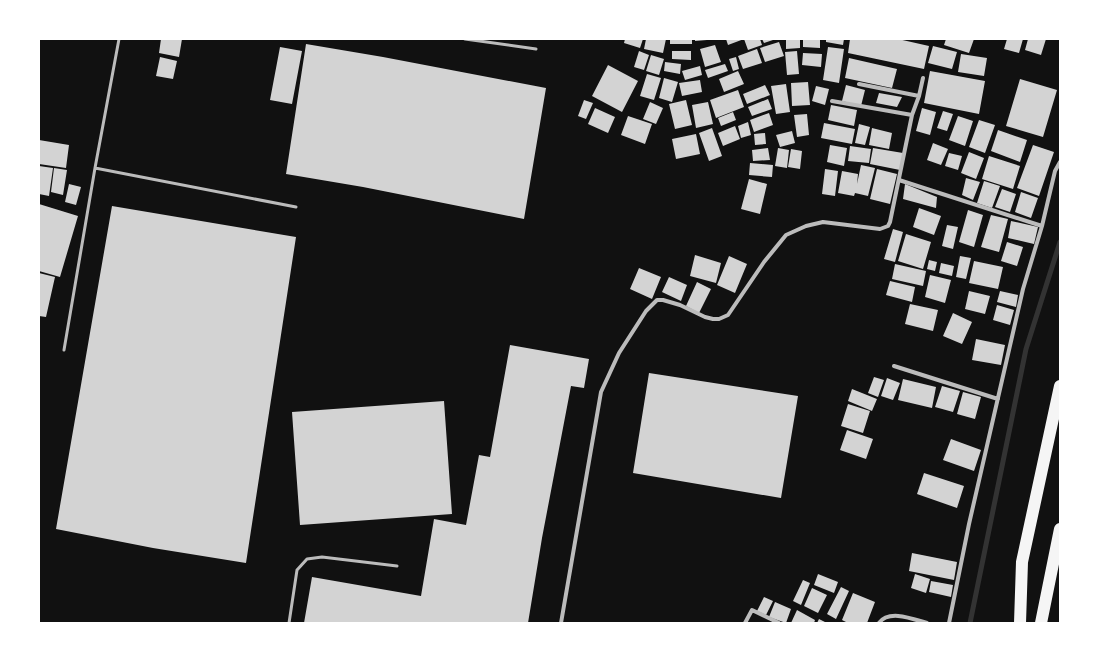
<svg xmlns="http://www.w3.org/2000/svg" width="1099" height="662" viewBox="0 0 1099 662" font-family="'Fira Sans',sans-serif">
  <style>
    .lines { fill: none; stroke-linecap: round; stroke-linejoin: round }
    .stream { stroke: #333; stroke-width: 5 }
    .building { fill: #d3d3d3 }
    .service { stroke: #bcbcbc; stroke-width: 3 }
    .minor { stroke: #bcbcbc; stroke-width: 4 }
    .motorway { stroke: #f5f5f5; stroke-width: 12 }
  </style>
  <rect width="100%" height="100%" fill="#111"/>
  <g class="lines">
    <path class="stream" d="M970 623 1026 349 1060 242"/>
  </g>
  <path class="building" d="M161 39H182L179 57 159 53Z
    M625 39H643L640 48 624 43Z
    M646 39H666L663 53 644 49Z
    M670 39H692V44H670Z
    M695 39H707V40L695 41Z
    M726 39H744L728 45Z
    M744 39H760L762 45 748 50Z
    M762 39H776L764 43Z
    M786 39H800V48L786 49Z
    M803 39H820V48L803 47Z
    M826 39H844L843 45 826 42Z
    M850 39H898L929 46 924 69 848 53Z
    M946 39H974L969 53 944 45Z
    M1007 39H1023L1019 53 1004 49Z
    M1028 39H1046L1041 55 1025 50Z
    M779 42 784 56 765 62 760 48Z
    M306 44 383 57 546 88 524 219 363 187 286 174Z
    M715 45 721 62 705 67 700 49Z
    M933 46 957 52 952 69 928 63Z
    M280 47 302 51 292 104 270 100Z
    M828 47 844 49 839 83 823 80Z
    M757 49 762 63 743 69 738 56Z
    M639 51 649 55 644 70 634 67Z
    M672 51H691V60L672 59Z
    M797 51 799 74 787 75 785 52Z
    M803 53 822 54 821 67 802 65Z
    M961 54 987 58 984 76 958 72Z
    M651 55 664 59 659 75 646 71Z
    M160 57 177 61 173 79 156 76Z
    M736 57 739 69 733 71 729 59Z
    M849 58 897 69 892 88 845 78Z
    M665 62 681 64 680 74 664 71Z
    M725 64 728 71 708 78 705 70Z
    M608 65 638 81 622 112 592 96Z
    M700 66 702 75 685 80 682 71Z
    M738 71 744 84 724 92 719 79Z
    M930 71 985 81 979 114 924 103Z
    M647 74 661 78 654 100 640 96Z
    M664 78 678 82 672 102 659 98Z
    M1020 79 1057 90 1043 137 1006 126Z
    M700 80 702 92 682 96 679 83Z
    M808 82 810 105 792 106 791 83Z
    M786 84 790 112 776 114 771 86Z
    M765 85 770 95 747 104 743 94Z
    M846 85 865 90 861 106 842 101Z
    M816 86 829 89 825 105 812 101Z
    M738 90 744 107 716 118 710 100Z
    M879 93 902 97 897 107 876 103Z
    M768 99 772 109 752 116 748 107Z
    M584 100 593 103 586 119 578 116Z
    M686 100 692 125 675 129 669 104Z
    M650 102 663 108 656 124 643 119Z
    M708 102 713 124 696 128 692 105Z
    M831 105 857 110 854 126 828 120Z
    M595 108 615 117 608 133 588 124Z
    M922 108 936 112 930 135 916 131Z
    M943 111 953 114 947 131 937 128Z
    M733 112 736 120 721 126 718 118Z
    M769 113 773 125 754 132 750 120Z
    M807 114 809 135 797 137 794 115Z
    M628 116 652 124 645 144 621 135Z
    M958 116 973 121 965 146 949 140Z
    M979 120 995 125 985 153 969 147Z
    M748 122 751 135 741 138 738 126Z
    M824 123 855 129 852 144 821 138Z
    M859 124 870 127 865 145 855 143Z
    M735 126 740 139 723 146 718 133Z
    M712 128 722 156 709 161 699 133Z
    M872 128 892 133 889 149 869 145Z
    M998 130 1027 140 1020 162 991 151Z
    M792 131 795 143 780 147 776 135Z
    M765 133 766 144 755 145 754 134Z
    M696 134 700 154 676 159 672 139Z
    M39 140 69 145 66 168 39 164Z
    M933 143 948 149 941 165 927 160Z
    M830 145 847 148 844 166 827 162Z
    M1033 145 1054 152 1039 196 1017 188Z
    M850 146 871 149 869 163 848 161Z
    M768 148 770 160 753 161 752 150Z
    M778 148 789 150 787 168 775 166Z
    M873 148 903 153 900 170 870 164Z
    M791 149 802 151 800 169 788 167Z
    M969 152 984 158 976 179 961 173Z
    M949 153 962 156 958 170 945 166Z
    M989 156 1020 166 1013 189 982 179Z
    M750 163 773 165 772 177 749 175Z
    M861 165 875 168 868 196 855 193 854 196 838 193 842 171 858 174 857 184Z
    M39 166 53 168 49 196 39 194Z
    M54 168 67 170 63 195 51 192Z
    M825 169 838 171 835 196 822 194Z
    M877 169 897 174 890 204 870 199Z
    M966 178 980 182 973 200 962 195Z
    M749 179 767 184 760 214 741 209Z
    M984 181 1000 186 992 208 977 203Z
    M69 184 81 187 76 205 65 202Z
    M905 184 937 197 936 208 903 199Z
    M1002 189 1016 194 1010 212 995 207Z
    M1021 192 1038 198 1031 218 1015 212Z
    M39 204 78 216 60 277 39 271Z
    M112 206 296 237 246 563 153 548 56 529Z
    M919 208 941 216 934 235 913 227Z
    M968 210 983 215 974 247 959 242Z
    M991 215 1008 219 999 252 981 247Z
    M1011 221 1038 227 1034 244 1008 238Z
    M947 225 958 227 953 249 942 246Z
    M893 229 903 232 895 262 884 259Z
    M906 234 931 242 923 269 898 261Z
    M1007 242 1023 247 1017 266 1001 261Z
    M695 255 721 263 716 283 690 276Z
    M729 256 747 264 735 293 717 285Z
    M960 256 971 258 966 279 956 277Z
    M929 260 937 262 935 271 927 269Z
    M974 261 1003 267 998 289 969 283Z
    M941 263 954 266 952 276 939 273Z
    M895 264 926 271 923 286 892 279Z
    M639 268 661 277 652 299 630 289Z
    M39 273 55 277 46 317 39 316Z
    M930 275 951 280 945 303 925 297Z
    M669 277 687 285 681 301 662 292Z
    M890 281 915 287 912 302 886 295Z
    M697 282 711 289 699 313 686 306Z
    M969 291 990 296 985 314 965 309Z
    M1000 291 1018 295 1016 307 997 302Z
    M910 304 938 310 933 331 905 324Z
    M997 305 1014 310 1010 325 993 320Z
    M953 313 972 322 962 344 943 336Z
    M976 339 1005 345 1001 365 972 360Z
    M510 345 589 359 584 388 571 386 542 538 528 623H304L312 577 421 596 434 519 466 525 479 455 490 457Z
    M649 373 798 396 781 498 633 473Z
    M874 377 884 380 878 397 868 393Z
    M887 378 900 383 893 400 881 396Z
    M903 379 936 387 932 408 898 400Z
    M942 386 960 391 953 412 935 407Z
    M852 389 877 399 872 411 848 401Z
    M963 392 981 397 975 419 957 414Z
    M444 401 452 514 300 525 292 412Z
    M848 404 870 411 863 433 841 426Z
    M847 430 873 439 866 459 840 450Z
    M951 439 981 450 974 471 943 460Z
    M924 473 964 486 957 508 917 494Z
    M912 553 957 562 954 580 909 571Z
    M818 574 838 582 834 593 814 585Z
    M915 574 930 579 926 593 911 588Z
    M803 580 810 583 801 605 793 601Z
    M931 581 953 585 951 597 929 592Z
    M841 587 849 591 836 619 827 614Z
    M812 588 827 595 818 613 804 606Z
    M853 593 875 602 867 623H848L842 620Z
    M764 597 773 601 766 615 757 611Z
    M775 602 791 609 786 623 769 617Z
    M797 610 815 620 814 623H791Z
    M819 619 825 622V623H817Z"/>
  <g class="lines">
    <path class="service" d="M465 39 536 49
      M95 168 296 207
      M64 350 95 168 119 39
      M289 623 297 570 307 559 322 557 397 566"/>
    <path class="minor" d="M859 84 919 96
      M832 101 912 115
      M899 180 1042 226
      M894 366 998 399
      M561 623 601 392 619 353 646 311 657 300H663L680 305 705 317 713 319H719L728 315 764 262 786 235 806 226 823 222 880 229 888 226 890 222 912 115 919 96 923 78
      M745 623 752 610 779 623
      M879 623C889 609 913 619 927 623
      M949 623 969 524 1023 289 1042 226 1055 171 1060 162"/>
    <path class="motorway" d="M1020 623 1022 562 1060 386
      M1041 623 1060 529"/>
  </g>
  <rect width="1099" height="662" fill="none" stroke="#ffffff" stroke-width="80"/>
</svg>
